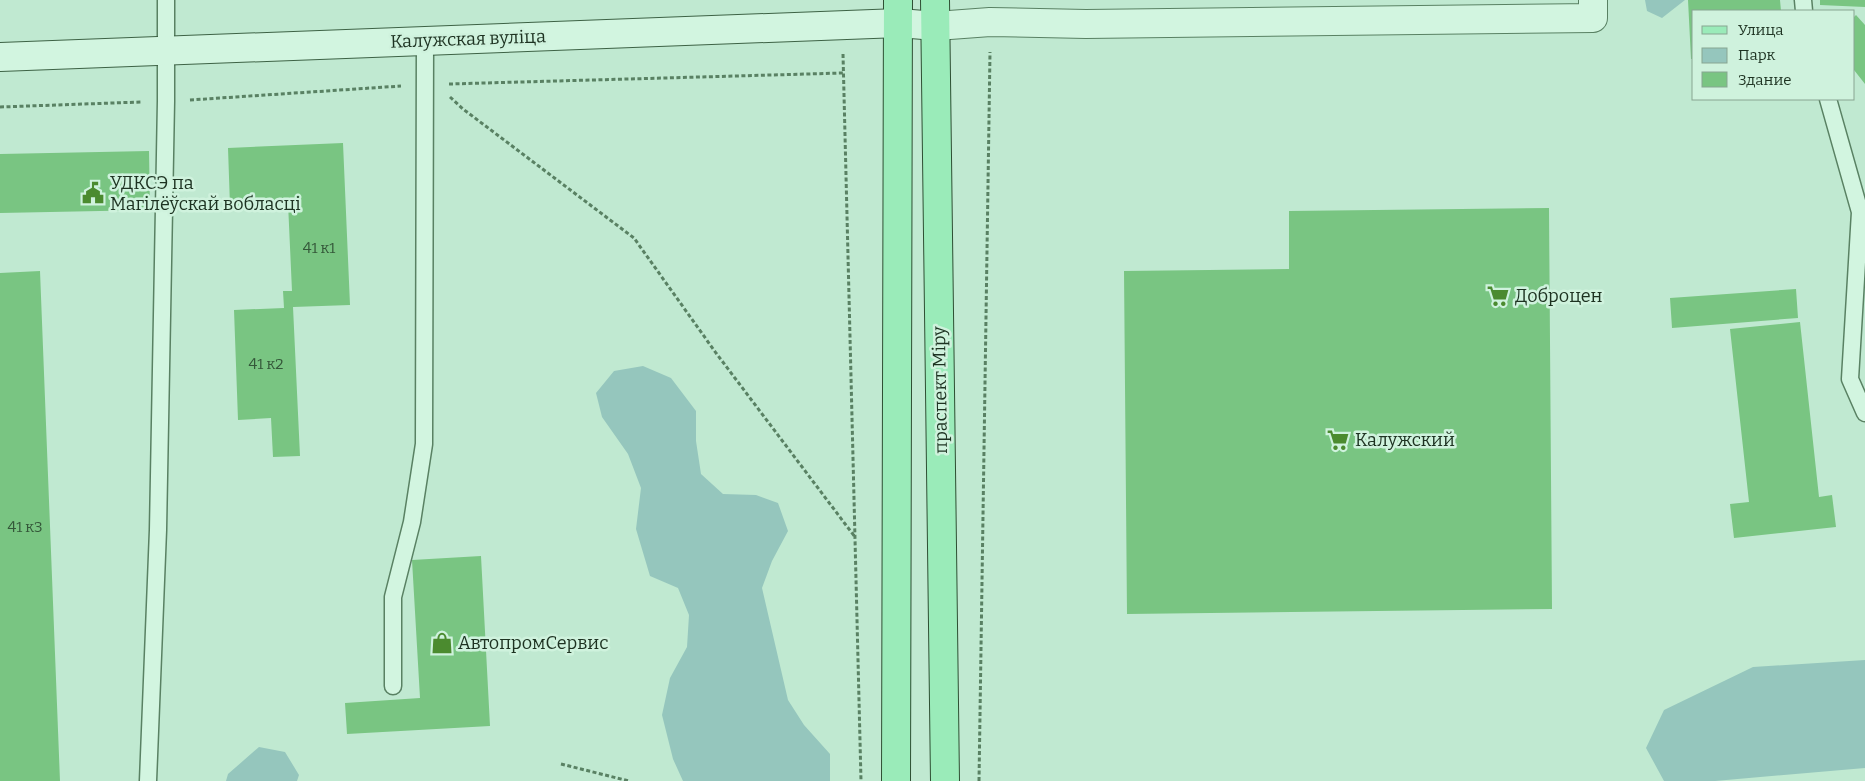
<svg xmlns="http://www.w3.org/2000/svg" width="1865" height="781" viewBox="0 0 1865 781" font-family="Bitter,serif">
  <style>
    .green { fill: #95c6bd }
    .building { fill: #79c582 }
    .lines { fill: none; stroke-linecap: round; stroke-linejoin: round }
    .lane-casing { stroke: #598163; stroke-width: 19 }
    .street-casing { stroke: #598163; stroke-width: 30 }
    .secondary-casing { stroke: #3d6245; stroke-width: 30 }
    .primary-casing { stroke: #2e4f33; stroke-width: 30 }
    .path { stroke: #598163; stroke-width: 3; stroke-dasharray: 4 2.5; stroke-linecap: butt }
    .lane { stroke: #d2f5e0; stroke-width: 16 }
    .street { stroke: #d2f5e0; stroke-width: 28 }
    .secondary { stroke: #d2f5e0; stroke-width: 28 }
    .primary { stroke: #9aebb9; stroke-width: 28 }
    .labels { text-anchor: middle; stroke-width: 5; stroke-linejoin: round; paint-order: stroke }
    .number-label { font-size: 15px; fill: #345739 }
    .street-label { font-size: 18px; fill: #1d3221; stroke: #cff2dd }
    .poi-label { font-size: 18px; fill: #1d3221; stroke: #cff2dd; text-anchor: start }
  </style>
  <rect width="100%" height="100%" fill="#c0e9d1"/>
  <path class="green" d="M1645 0H1685L1662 18 1647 11Z
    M643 366 671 378 696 411V441L701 474 723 494 756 495 778 503 788 531 772 561 762 588 788 700 804 725 830 754V781H683L673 759 662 715 670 678 687 647 689 615 678 588 650 576 636 529 641 488 628 454 602 417 596 393 614 371Z
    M1865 660V768L1715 781H1664L1646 748 1664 710 1753 667Z
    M259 747 285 752 299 775 297 781H226L228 774Z"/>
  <path class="building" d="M1688 0H1780L1781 11H1694V59H1691Z
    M1820 0H1865V7L1820 5Z
    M1856 15 1865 25V84L1854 70V17Z
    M343 143 350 305 293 307 300 456 273 457 271 418 238 420 234 310 284 308 283 291H292L288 203 230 206 228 148Z
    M149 151 150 210 0 213V154Z
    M1549 208 1552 609 1127 614 1124 271 1289 269V211Z
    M40 271 60 781H0V273Z
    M1796 289 1798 318 1672 328 1670 298Z
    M1800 322 1819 497 1832 495 1836 527 1734 538 1730 504 1749 502 1730 329Z
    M481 556 490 726 347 734 345 703 420 698 412 560Z"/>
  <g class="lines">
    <g class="lane-casing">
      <path id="lane" d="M1803 0 1804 11
        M1828 99 1860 212 1850 379 1865 413
        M393 686V597L412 522 424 444 425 40
        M148 781 158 530 166 101V0"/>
    </g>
    <g class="street-casing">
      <path id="street" d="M936 26 990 22 1086 24 1593 18V0"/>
    </g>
    <g class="secondary-casing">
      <path id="secondary" d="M0 57 899 23 936 26"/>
    </g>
    <g class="primary-casing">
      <path id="primary" d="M935 0 945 781
        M896 781 898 0"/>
    </g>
    <path class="path" d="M843 54 861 781
      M449 84 843 73
      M450 97 463 109 634 238 716 353 855 537
      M190 100 401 86
      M0 107 141 102
      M561 764 629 781
      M979 781 990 52"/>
    <use href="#lane" class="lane"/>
    <use href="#street" class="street"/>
    <use href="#secondary" class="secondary"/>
    <use href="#primary" class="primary"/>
  </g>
  <defs>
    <g id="civic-bare" transform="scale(1.725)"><path d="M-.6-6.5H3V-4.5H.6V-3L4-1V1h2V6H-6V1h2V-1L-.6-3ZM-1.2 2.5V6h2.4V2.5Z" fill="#4b8b2f" stroke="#cff2dd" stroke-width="2.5" paint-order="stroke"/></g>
    <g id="supermarket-bare" transform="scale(1.725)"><path d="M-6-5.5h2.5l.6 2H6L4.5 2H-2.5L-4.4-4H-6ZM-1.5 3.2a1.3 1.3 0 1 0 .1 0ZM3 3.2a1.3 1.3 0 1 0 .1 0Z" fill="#4b8b2f" stroke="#cff2dd" stroke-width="2.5" paint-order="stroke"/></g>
    <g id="shop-bare" transform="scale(1.725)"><path d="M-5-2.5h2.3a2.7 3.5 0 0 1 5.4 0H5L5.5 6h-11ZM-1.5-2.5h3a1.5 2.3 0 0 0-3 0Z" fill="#4b8b2f" stroke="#cff2dd" stroke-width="2.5" paint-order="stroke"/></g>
  </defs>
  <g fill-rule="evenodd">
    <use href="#civic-bare" x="93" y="193"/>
    <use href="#supermarket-bare" x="1498" y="296"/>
    <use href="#supermarket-bare" x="1338" y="440"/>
    <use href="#shop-bare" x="442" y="643"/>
  </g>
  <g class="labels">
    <g class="number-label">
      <text x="319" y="253">41 к1</text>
      <text x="266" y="369">41 к2</text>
      <text x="25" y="532">41 к3</text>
    </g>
    <g class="street-label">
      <text transform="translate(468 39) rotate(-2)" y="6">Калужская вуліца</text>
      <text transform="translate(940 390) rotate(-91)" y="6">праспект Міру</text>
    </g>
    <g class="poi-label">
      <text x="110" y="189">УДКСЭ па<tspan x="110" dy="21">Магілёўскай вобласці</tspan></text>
      <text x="1515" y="302">Доброцен</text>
      <text x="1355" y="446">Калужский</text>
      <text x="458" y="649">АвтопромСервис</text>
    </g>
  </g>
  <rect x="1692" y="10" width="162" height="90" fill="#cff2dd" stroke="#88a592"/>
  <rect x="1702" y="26" width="25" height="8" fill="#9aebb9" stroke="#88a592"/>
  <text x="1738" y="35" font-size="15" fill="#1d3221">Улица</text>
  <rect x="1702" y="48" width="25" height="15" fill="#95c6bd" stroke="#88a592"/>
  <text x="1738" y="60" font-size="15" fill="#1d3221">Парк</text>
  <rect x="1702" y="72" width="25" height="15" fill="#79c582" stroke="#88a592"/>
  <text x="1738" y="85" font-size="15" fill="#1d3221">Здание</text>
</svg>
